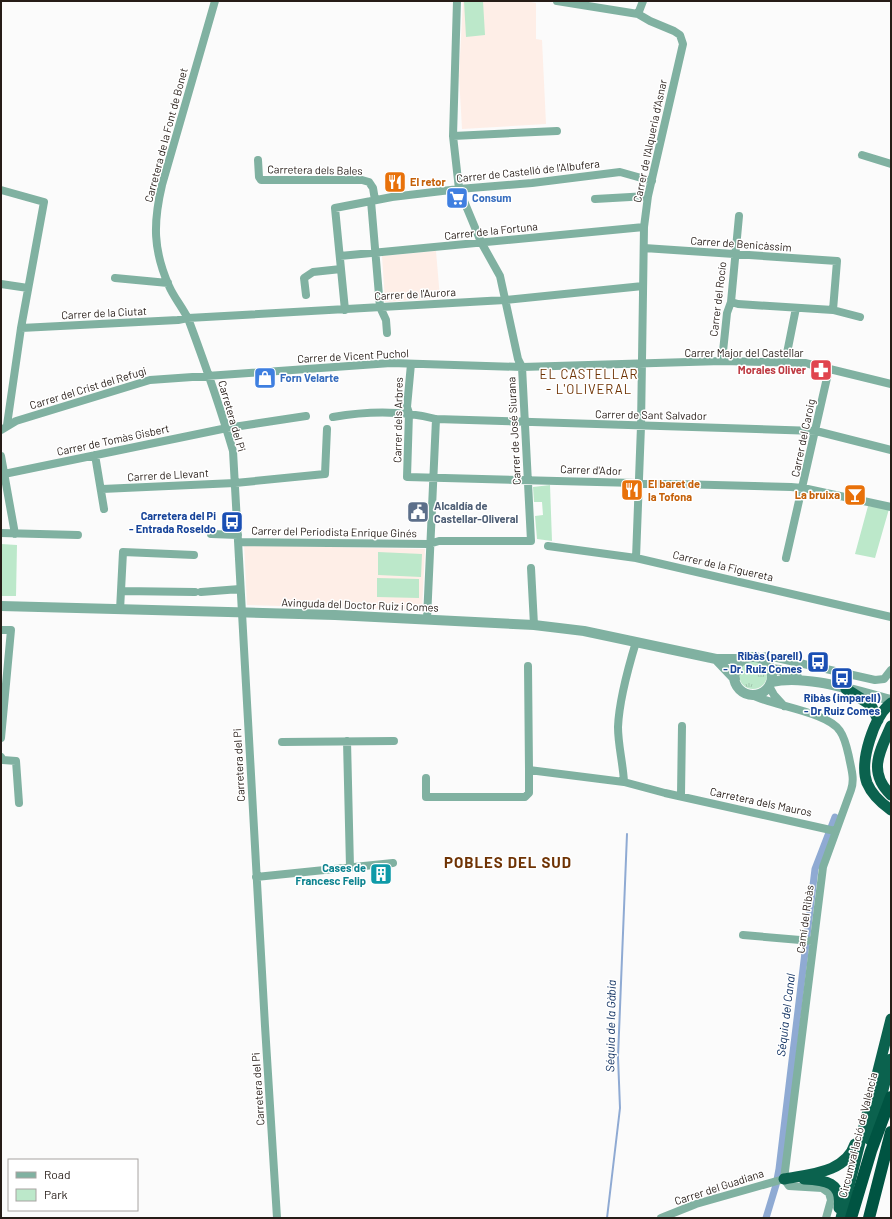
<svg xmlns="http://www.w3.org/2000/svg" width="892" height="1219" viewBox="0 0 892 1219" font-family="Barlow,sans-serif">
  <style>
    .built { fill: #feeee7 }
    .grass { fill: url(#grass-tufts) }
    .park { fill: #bce8ca }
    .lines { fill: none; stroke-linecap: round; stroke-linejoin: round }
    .stream { stroke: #8faad3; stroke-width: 2 }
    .canal { stroke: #8faad3; stroke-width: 7 }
    .minor { stroke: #80b1a1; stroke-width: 8 }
    .tertiary { stroke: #80b1a1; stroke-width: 10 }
    .trunk { stroke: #0b624e; stroke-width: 11 }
    .motorway { stroke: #005442; stroke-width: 12 }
    .labels { text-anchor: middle; stroke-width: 3; stroke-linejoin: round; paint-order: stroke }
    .street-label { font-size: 11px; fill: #261c17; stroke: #fff }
    .food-label { font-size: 11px; font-weight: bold; fill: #c56008; stroke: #fff; text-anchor: start }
    .shop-label { font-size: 11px; font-weight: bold; fill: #366cbe; stroke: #fff; text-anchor: start }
    .health-label { font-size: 11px; font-weight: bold; fill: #be3a42; stroke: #fff; text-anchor: end }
    .service-label { font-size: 11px; font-weight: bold; fill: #4e5e75; stroke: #fff; text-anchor: start }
    .transit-label { font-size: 11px; font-weight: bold; fill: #164399; stroke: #fff; text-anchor: end }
    .culture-label { font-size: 11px; font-weight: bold; fill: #0d838f; stroke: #fff; text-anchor: end }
    .water-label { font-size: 12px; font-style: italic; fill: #082a5c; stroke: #fff }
    .quarter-label { font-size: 13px; letter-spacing: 1px; fill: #6f3304; stroke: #fff }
    .district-label { font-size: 15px; font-weight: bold; letter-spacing: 1px; fill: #6f3304; stroke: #fff }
  </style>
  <defs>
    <pattern id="grass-tufts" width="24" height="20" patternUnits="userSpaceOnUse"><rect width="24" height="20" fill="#bce8ca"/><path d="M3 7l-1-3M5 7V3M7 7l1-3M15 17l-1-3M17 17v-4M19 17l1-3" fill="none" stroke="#a1c6ad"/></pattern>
  </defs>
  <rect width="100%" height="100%" fill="#fbfbfb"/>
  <path class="built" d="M463 1H526L536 3V39L542 40 546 124 462 129 459 76Z
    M436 251 440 298 385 302 382 256Z
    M244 545 425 549 422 610 247 605Z"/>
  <path class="grass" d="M739 675a14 14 0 1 1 28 0a14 14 0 1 1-28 0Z"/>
  <path class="park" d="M464 1H483L485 35 466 37Z
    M550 485 552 541 537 539 535 516 543 515 542 502H534L533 487Z
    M868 506 889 509 875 558 855 554Z
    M1 544 17 545 16 596H1Z
    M378 552 422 554 421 577 378 575Z
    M377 578 419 579V598L377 597Z"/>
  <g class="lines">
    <path class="stream" d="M607 1218 620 1108 618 1057 627 834"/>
    <path class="canal" d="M766 1218 776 1185 779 1169 815 869 835 817"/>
    <path class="minor" d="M215 1 162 185C153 223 153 250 169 286 174 298 184 309 189 321 205 364 220 406 233 451L265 1026 277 1218
      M557 1 638 14 650 21 674 31 680 35 683 44 648 196 644 227 641 426 636 558
      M638 14 643 1
      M453 136 557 131
      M862 155 891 164
      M258 160 259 177 261 180H362L369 182 373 188 375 200
      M1 190 44 202 21 328 7 425
      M595 199 648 196
      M371 201 380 307 386 320 387 333
      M644 248 837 261 833 310
      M340 256 644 227
      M115 278 168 283
      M1 284 28 288
      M306 295 304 278 313 272 341 269
      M731 302 738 304 833 310 860 317
      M345 310 335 208 392 197 459 189 532 183 620 172 652 181
      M21 328 178 320 188 318 505 300 643 286
      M722 361 727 313 731 302 739 216
      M785 363 796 308
      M411 364 407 407 409 413 407 477 791 487 803 488 891 507
      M333 417C368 411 401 410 436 419L816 431 891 450
      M1 430 16 421 150 380 391 363 522 367 722 361 805 363 891 384
      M95 455 104 509
      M1 456 15 534
      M4 474 227 428 306 416
      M102 489 235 483 325 474 327 429
      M1 533 78 535
      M211 534 238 535
      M239 542 429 544 439 541H531L522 367 518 359 500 276 481 242 459 189 453 136 457 1
      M548 546 636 558 891 617
      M786 558 829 369
      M531 568 534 625
      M121 591 195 592
      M201 592 240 589
      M120 610 123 552 194 555
      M427 619 436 419
      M1 630H11L1 738
      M755 658 768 656 875 680 884 679 891 670
      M528 666 529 770 624 782 665 793 835 831
      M769 686 774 695 784 706
      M752 695C773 706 828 712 840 731 845 738 847 748 849 757 851 768 855 779 851 790L823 867 784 1179
      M347 741 350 867
      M282 742 394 741
      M1 757 3 760 16 761 19 803
      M426 778V797H525L529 793V770
      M624 782C623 763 618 745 618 727 619 703 629 665 636 642
      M681 795 682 726
      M256 877 393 863
      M743 935 812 941
      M784 1179 789 1186 822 1188 829 1193 831 1200 826 1218
      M661 1218 696 1204 784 1179"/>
    <path class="tertiary" d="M1 606 335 615 534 625 584 631 716 659H745
      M734 676a19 19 0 1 1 38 0a19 19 0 1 1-38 0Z
      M716 659 735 679
      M770 669 780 670 797 677
      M771 682C807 674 855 691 891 700"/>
    <path class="trunk" d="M846 689 871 705 878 720
      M891 703C874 716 859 762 867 783 872 795 881 803 891 810
      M891 726C880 751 867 772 891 795
      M870 1140 891 1059
      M784 1179C809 1174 846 1173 855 1144
      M804 1179C825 1180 843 1182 839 1208
      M841 1218 891 1019"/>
    <path class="motorway" d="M851 1218 871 1151 891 1097
      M869 1218 891 1132"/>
  </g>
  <defs>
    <g id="restaurant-square" transform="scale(1.15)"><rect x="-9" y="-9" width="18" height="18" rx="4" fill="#e8710a" stroke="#fff"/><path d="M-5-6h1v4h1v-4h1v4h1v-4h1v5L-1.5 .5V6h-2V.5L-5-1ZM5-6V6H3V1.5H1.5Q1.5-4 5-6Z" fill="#fff"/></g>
    <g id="supermarket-square" transform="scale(1.15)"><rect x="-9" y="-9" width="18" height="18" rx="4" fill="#3f7fe0" stroke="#fff"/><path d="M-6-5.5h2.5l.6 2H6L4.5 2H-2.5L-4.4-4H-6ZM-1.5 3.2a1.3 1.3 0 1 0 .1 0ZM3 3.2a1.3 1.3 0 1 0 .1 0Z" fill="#fff"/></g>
    <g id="pharmacy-square" transform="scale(1.15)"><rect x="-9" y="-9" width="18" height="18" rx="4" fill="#e0444e" stroke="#fff"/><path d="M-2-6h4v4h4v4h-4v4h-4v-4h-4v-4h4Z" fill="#fff"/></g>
    <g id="shop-square" transform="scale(1.15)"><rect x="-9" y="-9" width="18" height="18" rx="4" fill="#3f7fe0" stroke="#fff"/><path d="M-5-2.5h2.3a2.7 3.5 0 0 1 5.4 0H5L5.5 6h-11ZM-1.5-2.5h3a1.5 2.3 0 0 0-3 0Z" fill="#fff"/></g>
    <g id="bar-square" transform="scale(1.15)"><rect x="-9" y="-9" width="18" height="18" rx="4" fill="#e8710a" stroke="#fff"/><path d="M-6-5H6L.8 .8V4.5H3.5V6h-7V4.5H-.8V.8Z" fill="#fff"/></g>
    <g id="civic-square" transform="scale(1.15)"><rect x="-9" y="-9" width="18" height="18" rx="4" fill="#5c6f8a" stroke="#fff"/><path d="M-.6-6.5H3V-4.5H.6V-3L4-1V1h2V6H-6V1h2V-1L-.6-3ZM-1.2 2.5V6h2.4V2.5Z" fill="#fff"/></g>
    <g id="bus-square" transform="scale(1.15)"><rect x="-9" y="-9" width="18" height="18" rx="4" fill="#1a4fb4" stroke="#fff"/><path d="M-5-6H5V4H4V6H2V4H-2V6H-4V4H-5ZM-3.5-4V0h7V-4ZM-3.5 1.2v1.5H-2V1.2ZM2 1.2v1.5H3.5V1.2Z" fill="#fff"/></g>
    <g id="building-square" transform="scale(1.15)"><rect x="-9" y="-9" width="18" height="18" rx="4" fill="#0f9aa8" stroke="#fff"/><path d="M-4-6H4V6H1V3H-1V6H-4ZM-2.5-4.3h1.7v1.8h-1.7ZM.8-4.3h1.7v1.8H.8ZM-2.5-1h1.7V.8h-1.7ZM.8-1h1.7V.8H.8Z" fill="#fff"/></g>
  </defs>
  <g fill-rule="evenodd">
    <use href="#restaurant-square" x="395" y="182"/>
    <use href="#supermarket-square" x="457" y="198"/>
    <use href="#pharmacy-square" x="821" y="370"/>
    <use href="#shop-square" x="265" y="378"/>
    <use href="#restaurant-square" x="632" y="490"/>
    <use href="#bar-square" x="855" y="495"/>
    <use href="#civic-square" x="418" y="512"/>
    <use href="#bus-square" x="232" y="522"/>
    <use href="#bus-square" x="818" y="662"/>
    <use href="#bus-square" x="842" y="678"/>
    <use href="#building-square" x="381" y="874"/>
  </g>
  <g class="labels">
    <g class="street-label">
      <text transform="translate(166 135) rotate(-75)" y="4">Carretera de la Font de Bonet</text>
      <text transform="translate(650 141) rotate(-78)" y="4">Carrer de l'Alqueria d'Asnar</text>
      <text transform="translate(315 170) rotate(1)" y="4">Carretera dels Bales</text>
      <text transform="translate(528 171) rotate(-6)" y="4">Carrer de Castelló de l'Albufera</text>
      <text transform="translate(491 231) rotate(-6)" y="4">Carrer de la Fortuna</text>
      <text transform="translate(741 244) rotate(4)" y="4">Carrer de Benicàssim</text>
      <text transform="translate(415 294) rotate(-3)" y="4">Carrer de l'Aurora</text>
      <text transform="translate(718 299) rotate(-83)" y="4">Carrer del Rocío</text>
      <text transform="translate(104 313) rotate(-3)" y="4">Carrer de la Ciutat</text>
      <text x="744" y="357">Carrer Major del Castellar</text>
      <text transform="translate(353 356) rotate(-3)" y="4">Carrer de Vicent Puchol</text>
      <text transform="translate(88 388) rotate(-17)" y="4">Carrer del Crist del Refugi</text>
      <text transform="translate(651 415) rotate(1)" y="4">Carrer de Sant Salvador</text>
      <text transform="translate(232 416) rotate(74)" y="4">Carretera del Pi</text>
      <text transform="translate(398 420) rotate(-89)" y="4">Carrer dels Arbres</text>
      <text transform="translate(514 431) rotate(-93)" y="4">Carrer de José Siurana</text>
      <text transform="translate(803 438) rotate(-78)" y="4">Carrer del Caroig</text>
      <text transform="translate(113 440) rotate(-12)" y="4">Carrer de Tomàs Gisbert</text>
      <text transform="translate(591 470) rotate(2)" y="4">Carrer d'Ador</text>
      <text transform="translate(168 475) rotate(-3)" y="4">Carrer de Llevant</text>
      <text transform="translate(334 532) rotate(1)" y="4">Carrer del Periodista Enrique Ginés</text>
      <text transform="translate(723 566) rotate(13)" y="4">Carrer de la Figuereta</text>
      <text transform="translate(360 605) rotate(2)" y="4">Avinguda del Doctor Ruiz i Comes</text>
      <text transform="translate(239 765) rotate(-93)" y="4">Carretera del Pi</text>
      <text transform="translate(761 802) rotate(12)" y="4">Carretera dels Mauros</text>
      <text transform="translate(805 919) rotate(-82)" y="4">Camí del Ribàs</text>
      <text transform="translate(258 1089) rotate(-94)" y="4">Carretera del Pi</text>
      <text transform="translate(858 1135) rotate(-76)" y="4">Circumval·lació de València</text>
      <text transform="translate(719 1187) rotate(-18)" y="4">Carrer del Guadiana</text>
    </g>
    <g class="food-label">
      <text x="410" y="186">El retor</text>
      <text x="648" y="488">El baret de<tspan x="648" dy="13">la Tofona</tspan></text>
      <text x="840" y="499" text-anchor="end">La bruixa</text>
    </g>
    <g class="shop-label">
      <text x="472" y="202">Consum</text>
      <text x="280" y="382">Forn Velarte</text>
    </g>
    <g class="health-label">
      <text x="806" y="374">Morales Oliver</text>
    </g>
    <g class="service-label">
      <text x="434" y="510">Alcaldía de<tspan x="434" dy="13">Castellar-Oliveral</tspan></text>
    </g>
    <g class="transit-label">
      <text x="216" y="520">Carretera del Pi<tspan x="216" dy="13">- Entrada Roseldo</tspan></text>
      <text x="802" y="660">Ribàs (parell)<tspan x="802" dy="13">- Dr. Ruiz Comes</tspan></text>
      <text x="842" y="702" text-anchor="middle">Ribàs (imparell)<tspan x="842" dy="13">- Dr Ruiz Comes</tspan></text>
    </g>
    <g class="culture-label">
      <text x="366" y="872">Cases de<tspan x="366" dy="13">Francesc Felip</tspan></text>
    </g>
    <g class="water-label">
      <text transform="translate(786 1015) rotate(-83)" y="4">Séquia del Canal</text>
      <text transform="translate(611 1026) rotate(-89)" y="4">Séquia de la Gàbia</text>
    </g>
    <g class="quarter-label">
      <text x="589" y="379">EL CASTELLAR<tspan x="589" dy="15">- L'OLIVERAL</tspan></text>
    </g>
    <g class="district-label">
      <text x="508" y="868">POBLES DEL SUD</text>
    </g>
  </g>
  <rect width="892" height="1219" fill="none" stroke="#261c17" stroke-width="4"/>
  <rect x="8" y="1159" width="130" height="52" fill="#ffffff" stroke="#a8a4a2"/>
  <rect x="16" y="1172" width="20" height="6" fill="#80b1a1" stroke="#a8a4a2"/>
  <text x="44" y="1179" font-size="12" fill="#261c17">Road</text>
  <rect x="16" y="1189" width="20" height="12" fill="#bce8ca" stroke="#a8a4a2"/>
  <text x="44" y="1199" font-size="12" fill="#261c17">Park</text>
</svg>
